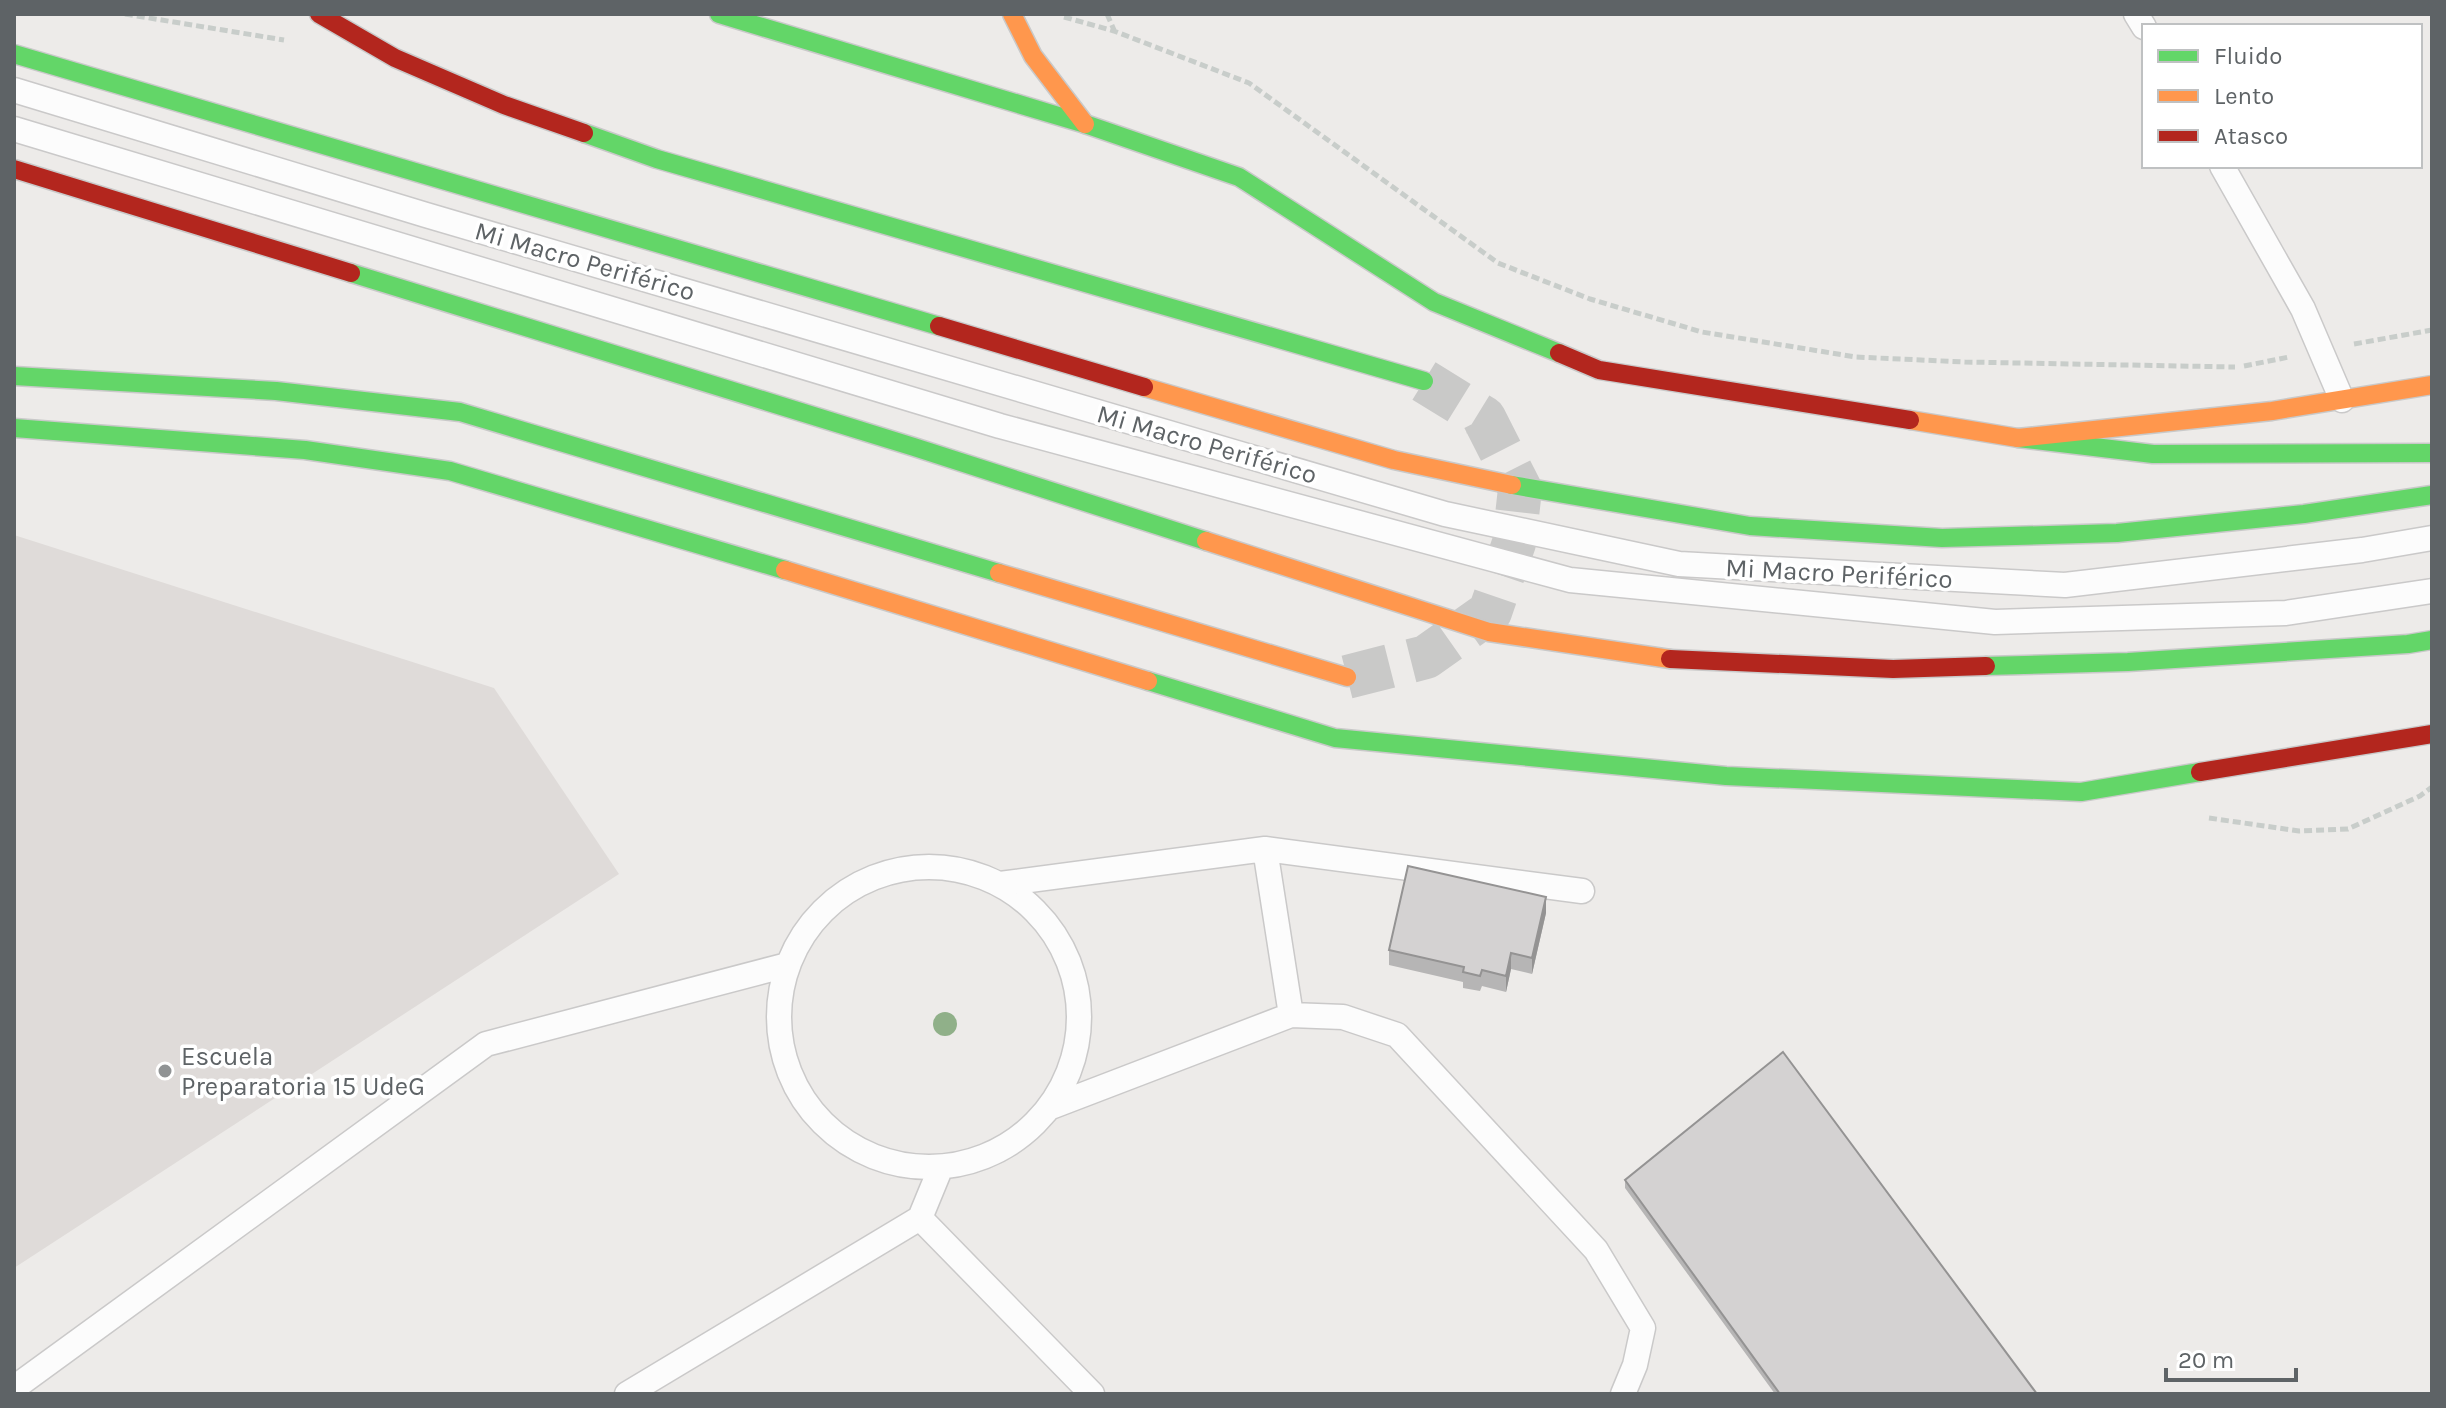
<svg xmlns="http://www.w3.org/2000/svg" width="2446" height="1408" viewBox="0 0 2446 1408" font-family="Karla,sans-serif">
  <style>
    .education { fill: #dfdbd9 }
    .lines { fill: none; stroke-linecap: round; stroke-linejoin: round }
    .highway-tunnel { stroke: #c9c9c8; stroke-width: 44; stroke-dasharray: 44 22; stroke-linecap: butt }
    .lane-casing { stroke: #cac9c9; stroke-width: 27 }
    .fast-casing { stroke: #c9c9c9; stroke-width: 21 }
    .slow-casing { stroke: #c9c9c9; stroke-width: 21 }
    .jam-casing { stroke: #c9c9c9; stroke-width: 21 }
    .path { stroke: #c8cdca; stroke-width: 5; stroke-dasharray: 8 4; stroke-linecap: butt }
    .lane { stroke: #fcfcfc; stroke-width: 24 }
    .fast { stroke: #63d668; stroke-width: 18 }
    .slow { stroke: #ff974d; stroke-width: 18 }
    .jam { stroke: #b3261e; stroke-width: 18 }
    .tree { fill: #90b089 }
    .wall { fill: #b6b5b5 }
    .shaded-wall { fill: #949393 }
    .building { fill: #d4d2d2; stroke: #949393; stroke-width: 2 }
    .poi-dot { fill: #909394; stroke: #fff; stroke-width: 3 }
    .labels { text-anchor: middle; stroke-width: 7; stroke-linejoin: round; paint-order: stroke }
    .street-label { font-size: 26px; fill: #5e6366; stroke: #fff }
    .poi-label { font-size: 26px; fill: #5e6366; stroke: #fff; text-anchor: start }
  </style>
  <rect width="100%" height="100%" fill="#edebe9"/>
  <path class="education" d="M14 535 494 688 619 874 14 1268Z"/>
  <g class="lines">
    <path class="highway-tunnel" d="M1347 677 1426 657 1490 612 1514 543 1520 489 1484 418 1424 381"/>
    <g class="lane-casing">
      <path id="lane" d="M2136 14 2144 27
        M14 90 426 215 1445 514 1679 564 2065 585 2362 550 2432 538
        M14 129 1000 426 1570 580 1995 622 2286 613 2432 591
        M2222 166 2303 309 2342 400
        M1265 849 1291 1015
        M779 1017a150 150 0 1 1 300 0a150 150 0 1 1-300 0Z
        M1000 884 1265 849 1582 891
        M1051 1107 1291 1015 1343 1017 1397 1035 1596 1250 1643 1328 1635 1365 1623 1394
        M920 1218 1092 1394
        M14 1388 486 1044 787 965
        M627 1394 920 1218 941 1167"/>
    </g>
    <g class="fast-casing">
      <path id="fast" d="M719 14 1085 124 1239 177 1434 302 1559 353
        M14 54 939 326
        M584 133 657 159 1424 381
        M351 273 914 447 1206 541
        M14 376 276 391 460 412 999 573
        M14 428 305 450 450 471 785 570
        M2018 438 2153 454 2432 453
        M1512 485 1750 526 1942 538 2117 533 2304 514 2432 495
        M1986 666 2128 662 2408 644 2432 640
        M1148 681 1335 738 1726 776 2081 792 2200 772"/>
    </g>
    <g class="slow-casing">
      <path id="slow" d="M1012 14 1033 56 1085 124
        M1144 387 1394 460 1512 485
        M1910 420 2018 438 2272 411 2432 385
        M1206 541 1489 632 1670 659
        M785 570 1148 681
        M999 573 1347 677"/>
    </g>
    <g class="jam-casing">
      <path id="jam" d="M319 14 395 58 504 105 584 133
        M14 169 351 273
        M939 326 1144 387
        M1559 353 1599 370 1910 420
        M1670 659 1893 669 1986 666
        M2200 772 2432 734"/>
    </g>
    <path class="path" d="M125 14 284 40
      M1107 14 1114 30
      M1064 17 1114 31 1249 83 1498 263 1590 299 1702 332 1856 357 1965 362 2235 367
      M2354 344 2432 330
      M2244 366 2289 357
      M2209 818 2299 831 2348 829 2420 796 2432 787"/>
    <use href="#lane" class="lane"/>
    <use href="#fast" class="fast"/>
    <use href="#slow" class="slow"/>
    <use href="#jam" class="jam"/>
  </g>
  <circle class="tree" cx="945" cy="1024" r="12"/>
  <path class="wall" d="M1546 913 1532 974 1511 969 1506 992 1482 986 1480 991 1463 988V982L1389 965V950Z
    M1625 1180 2037 1394H1775L1625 1188Z"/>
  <path class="shaded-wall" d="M1546 897V913L1532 974V958Z
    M1511 953V969L1506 992V976Z"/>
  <path class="building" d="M1408 866 1546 897 1532 958 1511 953 1506 976 1482 970 1480 976 1463 972 1464 967 1389 950Z
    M1783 1052 2037 1394H1780L1625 1180Z"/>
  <circle class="poi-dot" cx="165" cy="1071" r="8"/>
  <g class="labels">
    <g class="street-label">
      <text transform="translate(585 261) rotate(16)" y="9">Mi Macro Periférico</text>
      <text transform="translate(1207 444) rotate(16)" y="9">Mi Macro Periférico</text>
      <text transform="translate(1839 573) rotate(3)" y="9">Mi Macro Periférico</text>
    </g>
    <g class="poi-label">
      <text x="181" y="1065">Escuela<tspan x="181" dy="30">Preparatoria 15 UdeG</tspan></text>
    </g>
  </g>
  <rect width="2446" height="1408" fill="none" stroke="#5e6366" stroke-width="32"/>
  <rect x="2142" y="24" width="280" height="144" fill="#ffffff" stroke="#bfc1c2" stroke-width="2"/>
  <rect x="2158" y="50" width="40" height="12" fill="#63d668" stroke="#bfc1c2" stroke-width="2"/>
  <text x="2214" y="64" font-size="24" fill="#5e6366">Fluido</text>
  <rect x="2158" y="90" width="40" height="12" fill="#ff974d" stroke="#bfc1c2" stroke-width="2"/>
  <text x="2214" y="104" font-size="24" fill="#5e6366">Lento</text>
  <rect x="2158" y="130" width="40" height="12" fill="#b3261e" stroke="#bfc1c2" stroke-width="2"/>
  <text x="2214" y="144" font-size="24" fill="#5e6366">Atasco</text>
  <path d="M2166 1368v12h130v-12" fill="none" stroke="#5e6366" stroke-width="4"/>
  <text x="2178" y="1368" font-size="24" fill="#5e6366" stroke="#ffffff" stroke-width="6" paint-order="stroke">20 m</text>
</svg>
